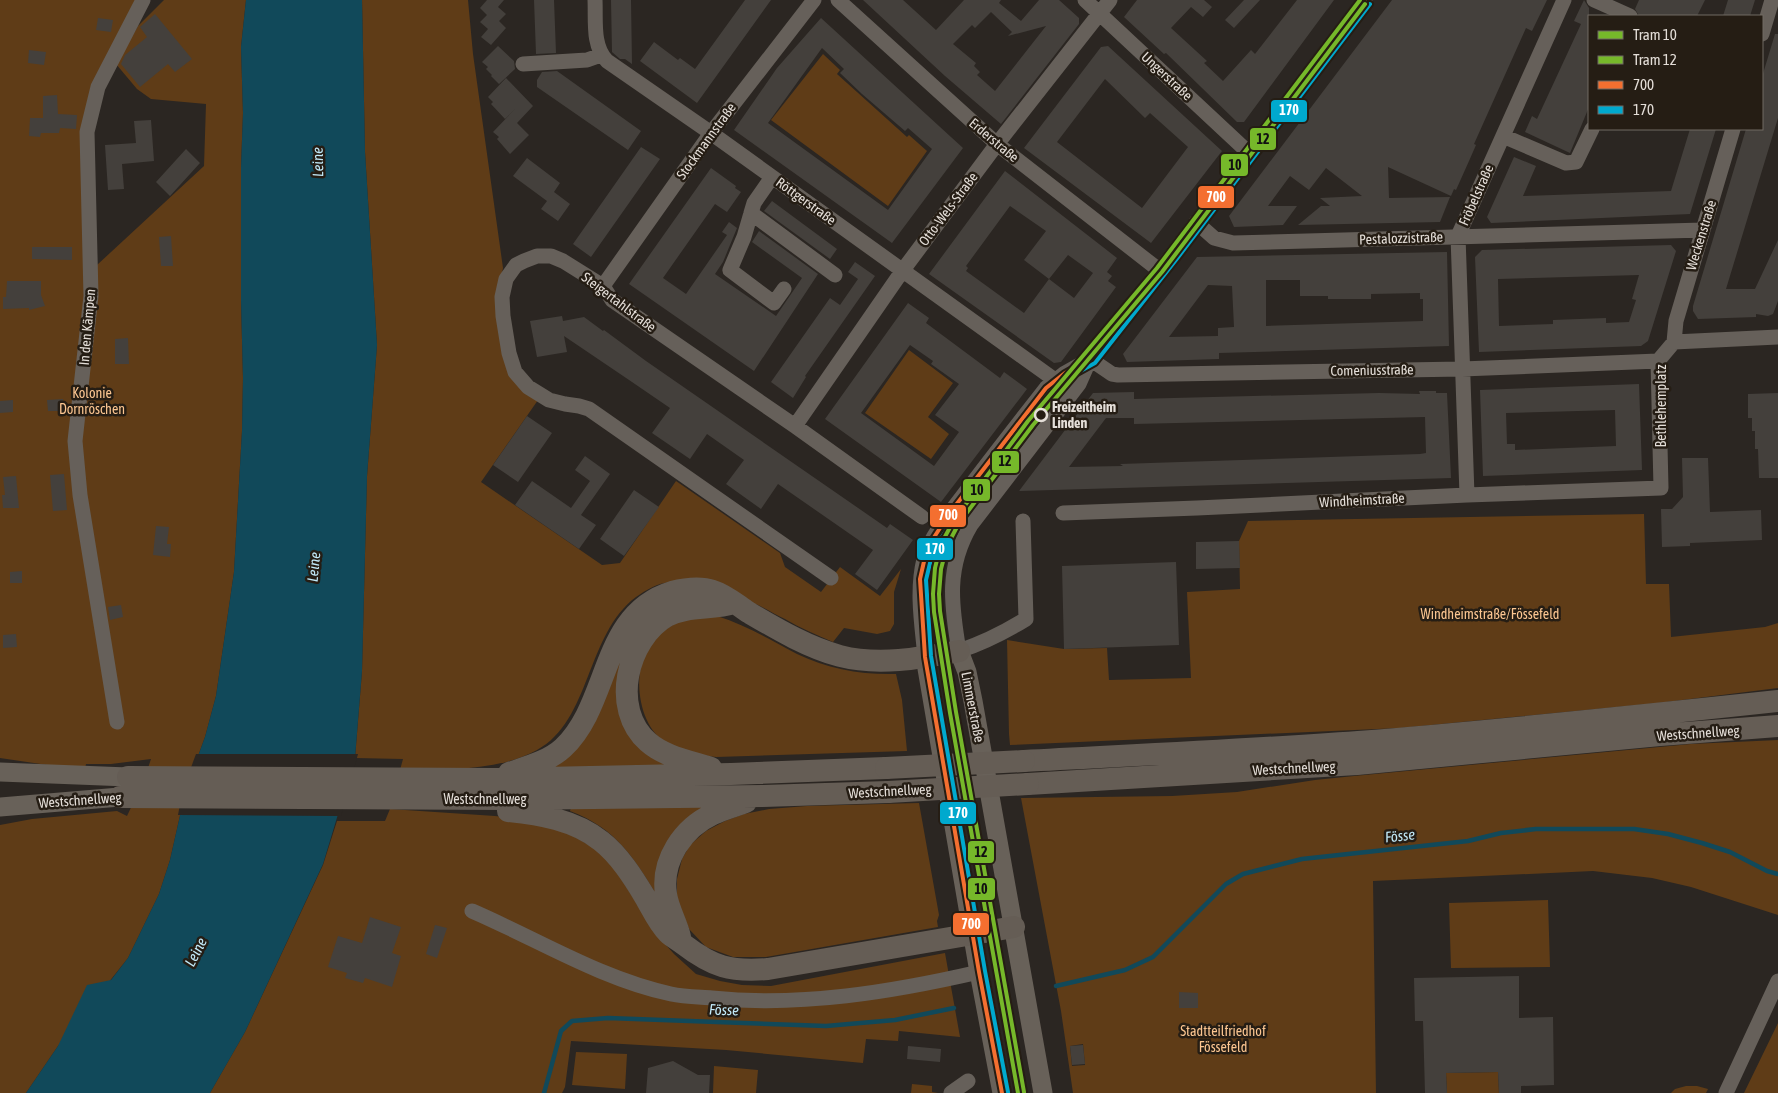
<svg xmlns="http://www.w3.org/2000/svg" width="1778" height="1093" viewBox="0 0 1778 1093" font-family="'Asap Condensed',sans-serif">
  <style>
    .green { fill: #5f3c17; fill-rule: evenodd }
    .water { fill: #11495a }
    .pier { fill: #2b2622 }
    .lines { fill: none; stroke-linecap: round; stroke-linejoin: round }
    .stream { stroke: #11495a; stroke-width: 4.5 }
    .building { fill: #44403c; fill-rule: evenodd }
    .minor { stroke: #66605a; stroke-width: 15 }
    .major { stroke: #686159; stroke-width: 19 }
    .highway { stroke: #655d55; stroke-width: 22 }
    .highway-bridge { stroke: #655d55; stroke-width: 22 }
    .bus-1-casing { stroke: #251d14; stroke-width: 8 }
    .bus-2-casing { stroke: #251d14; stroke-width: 8 }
    .bus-1 { stroke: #f46f30; stroke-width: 4 }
    .bus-2 { stroke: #00a9ce; stroke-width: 4 }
    .tram-1-casing { stroke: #251d14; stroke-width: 8 }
    .tram-2-casing { stroke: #251d14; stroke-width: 8 }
    .tram-1 { stroke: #76b82a; stroke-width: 4 }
    .tram-2 { stroke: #76b82a; stroke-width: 4 }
    .stop-dot { fill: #251d14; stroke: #e4ded8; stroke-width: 2.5 }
    .labels { text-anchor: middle; stroke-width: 5; stroke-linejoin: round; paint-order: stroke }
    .street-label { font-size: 14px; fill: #e4ded8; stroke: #251d14 }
    .park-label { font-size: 14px; fill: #fcc691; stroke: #251d14 }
    .stop-label { font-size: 14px; font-weight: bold; fill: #e4ded8; stroke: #251d14; text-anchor: start }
    .water-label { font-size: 15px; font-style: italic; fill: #c2eaf9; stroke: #251d14 }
    .line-badge { stroke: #251d14; stroke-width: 2 }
    .badge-label { font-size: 14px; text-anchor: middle; font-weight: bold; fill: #fff }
    .pale-badge-label { font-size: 14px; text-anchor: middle; font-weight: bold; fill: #111 }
  </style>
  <rect width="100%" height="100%" fill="#2b2622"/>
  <path class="green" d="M0 0H138L89 94 97 265 204 166 206 104 151 99 137 89 116 64 138 26 164 0H246L241 47 243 113 241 167V301L243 378 242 431 234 572 216 696 205 737 186 789 170 860 159 894 128 958 58 1046 26 1093H0V825L32 819 117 811 127 816 144 780 151 759 111 764H86L85 769 61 767 0 758Z
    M362 0H468L473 54 503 268 497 297 501 331 538 400 481 482 602 565 620 563 676 481 780 553 785 567 821 592 840 567 880 596 901 569 894 592V624L890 631 877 634 844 628 833 642C817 635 800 628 785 619 776 615 767 609 758 605 740 598 719 594 699 589 691 587 679 581 670 582 658 583 646 590 636 597 586 634 591 721 537 750 497 772 445 769 400 770L403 759 355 758 362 671 367 476 377 345 365 152Z
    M823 54 840 70 837 74 907 137 909 135 927 151 888 206 771 120Z
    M909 350 953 383 928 417 949 434 931 459 865 413Z
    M1644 514 1646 584H1669L1671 637 1765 627 1778 623V688L1658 703 1400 728 1010 745 1009 734 1007 640 1064 649 1107 648 1109 680 1191 678 1187 592 1240 589 1239 541 1248 521Z
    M717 616C746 625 770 640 797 654 828 669 862 675 896 674L902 700 907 751 716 757C699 755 683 752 668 744 637 728 630 668 652 642 659 633 675 622 686 619 695 616 707 617 717 616Z
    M624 646 620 687 667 767 556 769 553 766Z
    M1778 740V915L1691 887 1652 878 1593 871 1373 881 1376 1093H1073L1061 1011 1021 798 1172 796 1237 792 1315 780 1354 776 1691 744ZM1083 1044 1085 1065 1072 1066 1070 1046Z
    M919 803 939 915 937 921 938 927 766 957H733L706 947 689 929 677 899V879L682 859 690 845 706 831 725 821 744 814 769 809 807 806Z
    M705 806 660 900C634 859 618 829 570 811L571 808Z
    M390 809 495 816 531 820 556 826 606 855 657 935 674 954 696 974 720 981 742 985 771 986 945 953 960 1037 899 1031 898 1041 866 1039 863 1063 726 1050 571 1041 565 1087 562 1093H210L245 1032 323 865 337 821H385Z
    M1548 900 1550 967 1451 968 1449 903Z
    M1778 1023V1093H1744Z
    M576 1052 627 1054 625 1089 572 1085Z
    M714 1066 758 1070 756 1093H713Z
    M1498 1072 1499 1093H1447L1446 1073Z
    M912 1084 932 1086V1092L938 1093H911Z
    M1686 1086H1697L1708 1089 1706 1093H1671L1675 1089Z"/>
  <path class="water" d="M246 0H362L365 152 377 345 367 476 362 671 355 758 323 864 245 1032 210 1093H26L58 1046 87 985 111 980 128 958 159 894 170 860 186 789 205 737 216 696 234 572 242 431 243 378 241 301V167L243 113 241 47Z"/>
  <path class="pier" d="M196 754H358L341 816 178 815 183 789Z"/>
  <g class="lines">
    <path class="stream" d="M1056 986 1125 970 1153 957 1226 884 1243 874 1302 859 1468 841 1501 833 1536 829H1634L1668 834 1702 843 1730 852 1767 871 1778 874
      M544 1093 561 1031 572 1021 608 1018 826 1026 895 1020 954 1008"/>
  </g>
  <path class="building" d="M487 0H504L498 7 506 14 499 21 506 28 491 45 481 37 488 29 480 22 487 15 480 8Z
    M534 0H554L556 53 536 54Z
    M611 0H631L632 64 625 59H620L612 52Z
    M745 0H771L697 103 640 61 654 42 678 60 680 58 695 69Z
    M863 0H903L936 30 964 0H1001L999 3 1021 21 1039 0H1059L1079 18V24L1001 124 945 76ZM991 12 1012 32 1008 36 1046 26 995 91 977 75 980 72 974 66 976 63 953 44 972 25 975 28Z
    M1137 0H1204L1212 7 1203 17 1191 7 1171 28 1207 61 1204 63 1223 81 1251 50 1255 54 1297 0H1334L1244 122H1237L1166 53 1164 54 1124 17Z
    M1244 0H1260L1234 28 1225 20Z
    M1392 0H1547L1532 31 1526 28 1474 144 1476 145 1469 161 1456 190 1454 189 1451 196 1388 167 1389 198 1450 197 1440 222 1298 225 1321 206H1330L1320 198 1362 196 1326 168 1309 190 1290 176 1268 206H1297L1283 225 1234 227 1229 216Z
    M1584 0 1589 8V107L1570 153 1525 132 1532 116 1537 119 1581 24 1574 21Z
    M1639 0H1705L1697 16H1639L1635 9Z
    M1728 0H1755L1750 16H1723Z
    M155 14 192 59 175 72 168 64 140 87 121 64 125 55 147 37 140 27Z
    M98 18 113 20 111 32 96 30Z
    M821 18 963 148 892 243 734 130 777 68ZM822 48 844 69 840 73 862 94 905 131 908 128 932 149 888 210 768 123Z
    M1775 34H1778V118L1726 289H1755L1778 240V301L1773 314 1768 316 1756 314V317L1698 319 1693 311V306L1746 129H1762V77Z
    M498 46 514 61 515 69 499 84 491 76 492 75 486 69 488 67 482 62Z
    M1108 46 1222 151 1151 243 1024 148 1101 47ZM1105 79 1145 118 1150 113 1188 147 1142 208 1057 142Z
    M29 50 46 52 44 65 28 63Z
    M557 71 641 131 628 150 537 87V80L542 72Z
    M506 78 533 106 517 123 529 135 510 154 497 139 499 137 493 132 516 108 505 119 491 104 493 102 488 97Z
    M57 95 58 114 77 115 76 129 60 128 59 133H41L40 137 29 136 30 118H43V96Z
    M151 120 154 161 122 164 124 189 108 190 105 145 136 143 134 121Z
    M1690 129H1716L1690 214 1491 223 1487 217 1514 157 1536 166 1523 196 1671 191Z
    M641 147 660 159 591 257 573 244Z
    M186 149 200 163 170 196 156 182Z
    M527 158 560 183 554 192 570 204 558 221 541 209 547 201 513 176Z
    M711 168 736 186 735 188 741 192 727 212 715 204 663 278 686 294 727 235 722 232 729 222 737 228 723 262 715 274 776 316 802 278 752 242 759 231 818 274 754 371 629 284Z
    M1005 171 1117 258 1107 272 1112 276 1108 281 1116 287 1061 362 1054 363 929 274ZM1010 206 1046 231 1024 260 1049 279 1024 313 966 271 968 268 966 266ZM1068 255 1093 273 1074 298 1049 279Z
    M772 201 837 249 830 259 764 211Z
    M171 236 173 266H161L159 237Z
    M1671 245 1676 251 1648 341 1641 346 1479 352 1475 257 1482 250ZM1639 275 1632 299 1636 300 1629 322 1606 323V318L1553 320V324L1499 326 1498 279Z
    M32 247H72V260L32 259Z
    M1447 252 1449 346 1219 353V359L1127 362 1123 354 1197 257ZM1266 280H1300V296H1328V299H1371V294L1420 293V299H1423V321L1266 326ZM1208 285 1232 286 1234 327 1218 328V336L1169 337Z
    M855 262 875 276 805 376 806 377 793 398 771 382 830 298 840 305 858 279 848 272Z
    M7 281H41V295L45 306 29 310V308L3 309V297H6Z
    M908 303 929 318 926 323 1000 378 1004 372 1027 389 941 502 825 419ZM910 345 933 361 931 364 959 384 935 415 959 432 934 466 861 413Z
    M562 316 563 321 584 317 603 331 604 330 646 361 887 528 890 524 913 540 877 590 855 574 873 550 778 484 761 509 726 484 744 460 707 434 690 459 652 433 670 408 632 382 564 336 567 352 537 357 530 321Z
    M128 338 129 364H115V339Z
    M1639 384 1642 470 1483 476 1480 390ZM1615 410 1616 446 1515 450V444H1507L1506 413Z
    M1419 391H1436V393H1447L1451 478 1019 491 1093 393 1134 392V399L1379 393 1420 394ZM1425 417 1426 453 1420 454 1120 464 1123 466 1069 467 1106 418H1134V424Z
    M1778 393V478H1759L1758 449H1755V431H1752V418H1748V394Z
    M63 399 64 411H48L47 400Z
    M13 400V412L0 413V401Z
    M527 416 552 433 518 482 493 465Z
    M585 456 610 474 581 515 596 525 579 549 515 505 532 481 571 508 590 481 575 470Z
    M1682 458H1708L1710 512 1761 510 1762 540 1690 543V546L1662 547 1661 509H1672L1683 497Z
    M64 474 67 510 53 511 50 475Z
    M16 476 19 508H3L2 495H5L3 477Z
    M634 490 659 507 624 556 600 539Z
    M156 526 169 527 167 544H171L170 557 153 555Z
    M1239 541 1240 568 1196 569V542Z
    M1176 562 1179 645 1064 649 1062 566Z
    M22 571V583H10V572Z
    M121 605 123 617 110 620 108 607Z
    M16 634 17 647 3 648V635Z
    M370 917 401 927 392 953 401 956 392 987 365 978 363 983 345 978 347 973 328 967 338 936 362 943Z
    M435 925 447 928 437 958 426 954Z
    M1519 976V1018L1553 1017 1554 1085 1521 1086V1093H1499L1498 1072 1446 1073 1447 1093H1425L1423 1021H1415L1414 978Z
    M1179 992 1198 993V1008H1179Z
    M1083 1045 1085 1064 1072 1065 1070 1046Z
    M908 1046 941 1049 940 1062 907 1059Z
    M673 1061 698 1075H710L709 1093H646L648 1068Z"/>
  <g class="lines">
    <path class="minor" d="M595 0C596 20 592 46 607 61L711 133 1055 380
      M838 0 997 144 1159 270
      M1085 0 1249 153
      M1594 0 1630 16
      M1762 34 1772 0
      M523 64 587 60 601 55
      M1503 136 1566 163 1576 162 1592 129
      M772 177 754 203 751 213 835 275
      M751 213 744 237 730 270 774 303 784 289
      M1196 222 1214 238 1233 243 1703 230
      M603 286 711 133 814 0
      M1674 342 1676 321 1733 129
      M1090 359 1112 374 1118 375 1462 369 1658 361
      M795 426 903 270 997 144 1110 0
      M1467 495 1458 236 1564 0
      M1063 513 1197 508 1467 495 1661 488 1658 361 1674 342 1778 337
      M1023 521 1026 619C1005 632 983 643 959 651 951 604 946 567 971 525L1079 384 1090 359 1174 252 1365 0
      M831 578 589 409 579 406 565 404 549 400 528 387 515 372 509 353 503 316 502 297 506 279 516 265 524 261 537 256H551L563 261 603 286 612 300 795 426 922 517
      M925 657C922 625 916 591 924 559 930 535 956 505 971 485 996 452 1021 420 1046 388L1065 373 1090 359
      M117 722 80 495 75 441 91 296 87 132 98 87 143 0
      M472 911C537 939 601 979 671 994 684 997 699 997 712 998 801 1007 892 992 979 972
      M951 1093 968 1081
      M1726 1093 1778 981"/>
    <path class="major" d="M959 651 967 672 973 701 1043 1093
      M925 657 979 972 1002 1093
      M0 772 128 777
      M0 807 120 797"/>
    <path class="highway" d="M1024 761C1135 755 1247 750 1358 742 1498 731 1638 716 1778 701
      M711 768C690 761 665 757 648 742 610 709 627 639 667 616 688 605 712 610 734 603
      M509 773C527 767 549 761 563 748 611 703 600 614 672 592 684 589 701 587 713 591 726 595 736 604 748 612 777 629 807 647 840 656 879 666 921 658 959 651
      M128 777 491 779 731 774 886 768
      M1028 784 1357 764 1660 735 1778 726
      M120 797 507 799 763 796 888 792
      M508 811C539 814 575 820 601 841 619 855 633 877 645 897 652 909 658 923 668 933 672 937 678 940 683 944 713 967 730 972 768 969L1014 927
      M680 937C677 923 668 909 666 894 661 860 683 828 713 814 724 809 735 806 746 802"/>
    <path class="highway-bridge" d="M886 768 1024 761
      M888 792 1028 784"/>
    <g class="bus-1-casing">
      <path id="bus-1" d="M1002 1093 979 972 925 657 920 579 925 557 931 542 949 514 1046 388 1065 373 1090 359 1174 252 1365 0"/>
    </g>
    <g class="bus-2-casing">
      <path id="bus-2" d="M1008 1092 985 971 931 656 926 580 931 559 937 545 954 518 1050 392 1068 378 1095 363 1179 256 1370 4"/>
    </g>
    <use href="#bus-1" class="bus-1"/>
    <use href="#bus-2" class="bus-2"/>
    <g class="tram-1-casing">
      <path id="tram-1" d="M1018 1093 950 713 934 612 933 594 935 568 941 544 954 520 1028 421 1157 268 1360 0"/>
    </g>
    <g class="tram-2-casing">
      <path id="tram-2" d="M1024 1092 956 712 940 611 939 594 941 569 947 546 959 523 1033 425 1162 272 1365 4"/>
    </g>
    <use href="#tram-1" class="tram-1"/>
    <use href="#tram-2" class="tram-2"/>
  </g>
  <circle class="stop-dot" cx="1041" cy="415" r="6"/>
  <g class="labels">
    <g class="street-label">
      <text transform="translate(1167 76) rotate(43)" y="5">Ungerstraße</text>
      <text transform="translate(994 140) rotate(40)" y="5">Erderstraße</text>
      <text transform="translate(706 141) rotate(-54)" y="5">Stockmannstraße</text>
      <text transform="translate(1476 195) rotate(-66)" y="5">Fröbelstraße</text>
      <text transform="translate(806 201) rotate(36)" y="5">Röttgerstraße</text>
      <text transform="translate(948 209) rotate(-53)" y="5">Otto-Wels-Straße</text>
      <text transform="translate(1701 235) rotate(-73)" y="5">Weckenstraße</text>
      <text transform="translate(1401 238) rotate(-2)" y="5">Pestalozzistraße</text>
      <text transform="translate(619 302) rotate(37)" y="5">Steigertahlstraße</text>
      <text transform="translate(87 327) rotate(-85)" y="5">In den Kämpen</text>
      <text transform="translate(1372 370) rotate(-1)" y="5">Comeniusstraße</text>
      <text transform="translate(1661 406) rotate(-90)" y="5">Bethlehemplatz</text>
      <text transform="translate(1362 500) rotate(-3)" y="5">Windheimstraße</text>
      <text transform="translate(973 707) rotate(79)" y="5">Limmerstraße</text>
      <text transform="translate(1698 733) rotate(-4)" y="5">Westschnellweg</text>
      <text transform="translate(1294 768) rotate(-3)" y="5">Westschnellweg</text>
      <text transform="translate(890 791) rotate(-3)" y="5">Westschnellweg</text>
      <text x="485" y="804">Westschnellweg</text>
      <text transform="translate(80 800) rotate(-4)" y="5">Westschnellweg</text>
    </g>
    <g class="park-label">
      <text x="92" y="398">Kolonie<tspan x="92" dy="16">Dornröschen</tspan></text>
      <text x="1490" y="619">Windheimstraße/Fössefeld</text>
      <text x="1223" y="1036">Stadtteilfriedhof<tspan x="1223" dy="16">Fössefeld</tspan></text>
    </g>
    <g class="stop-label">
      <text x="1052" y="412">Freizeitheim<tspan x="1052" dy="16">Linden</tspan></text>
    </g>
    <g class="water-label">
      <text transform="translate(318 162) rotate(-91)" y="5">Leine</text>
      <text transform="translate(314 567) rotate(-84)" y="5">Leine</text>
      <text transform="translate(1400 836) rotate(-6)" y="5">Fösse</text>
      <text transform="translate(196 952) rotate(-63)" y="5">Leine</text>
      <text transform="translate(724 1010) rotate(2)" y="5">Fösse</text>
    </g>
  </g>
  <g class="line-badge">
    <rect x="1270" y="99" width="38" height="24" rx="5" fill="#00a9ce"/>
    <rect x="1249" y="127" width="28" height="24" rx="5" fill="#76b82a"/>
    <rect x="1220" y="153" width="29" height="24" rx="5" fill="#76b82a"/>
    <rect x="1197" y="185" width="38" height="24" rx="5" fill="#f46f30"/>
    <rect x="991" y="450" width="29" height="24" rx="5" fill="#76b82a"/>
    <rect x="962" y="478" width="29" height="24" rx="5" fill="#76b82a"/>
    <rect x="929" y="504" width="38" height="24" rx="5" fill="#f46f30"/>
    <rect x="916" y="537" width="38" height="24" rx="5" fill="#00a9ce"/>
    <rect x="939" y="801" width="38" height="24" rx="5" fill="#00a9ce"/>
    <rect x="967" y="840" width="28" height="24" rx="5" fill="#76b82a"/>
    <rect x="967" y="877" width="29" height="24" rx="5" fill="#76b82a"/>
    <rect x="952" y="912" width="38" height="24" rx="5" fill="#f46f30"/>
  </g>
  <g class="badge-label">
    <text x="1289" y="115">170</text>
    <text x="1216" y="202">700</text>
    <text x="948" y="520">700</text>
    <text x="935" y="554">170</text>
    <text x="958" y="818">170</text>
    <text x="971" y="929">700</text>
  </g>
  <g class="pale-badge-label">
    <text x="1263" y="144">12</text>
    <text x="1235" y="170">10</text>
    <text x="1005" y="466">12</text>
    <text x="977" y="495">10</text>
    <text x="981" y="857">12</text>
    <text x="981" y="894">10</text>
  </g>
  <rect x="1588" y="15" width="175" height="115" fill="#251d14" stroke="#716a62"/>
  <rect x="1598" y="31" width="25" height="8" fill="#76b82a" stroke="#716a62"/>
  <text x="1633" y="40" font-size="15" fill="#e4ded8">Tram 10</text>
  <rect x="1598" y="56" width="25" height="8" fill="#76b82a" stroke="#716a62"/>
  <text x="1633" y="65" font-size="15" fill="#e4ded8">Tram 12</text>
  <rect x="1598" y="81" width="25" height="8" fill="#f46f30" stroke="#716a62"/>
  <text x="1633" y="90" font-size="15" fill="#e4ded8">700</text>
  <rect x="1598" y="106" width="25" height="8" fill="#00a9ce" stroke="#716a62"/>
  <text x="1633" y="115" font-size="15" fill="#e4ded8">170</text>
</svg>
